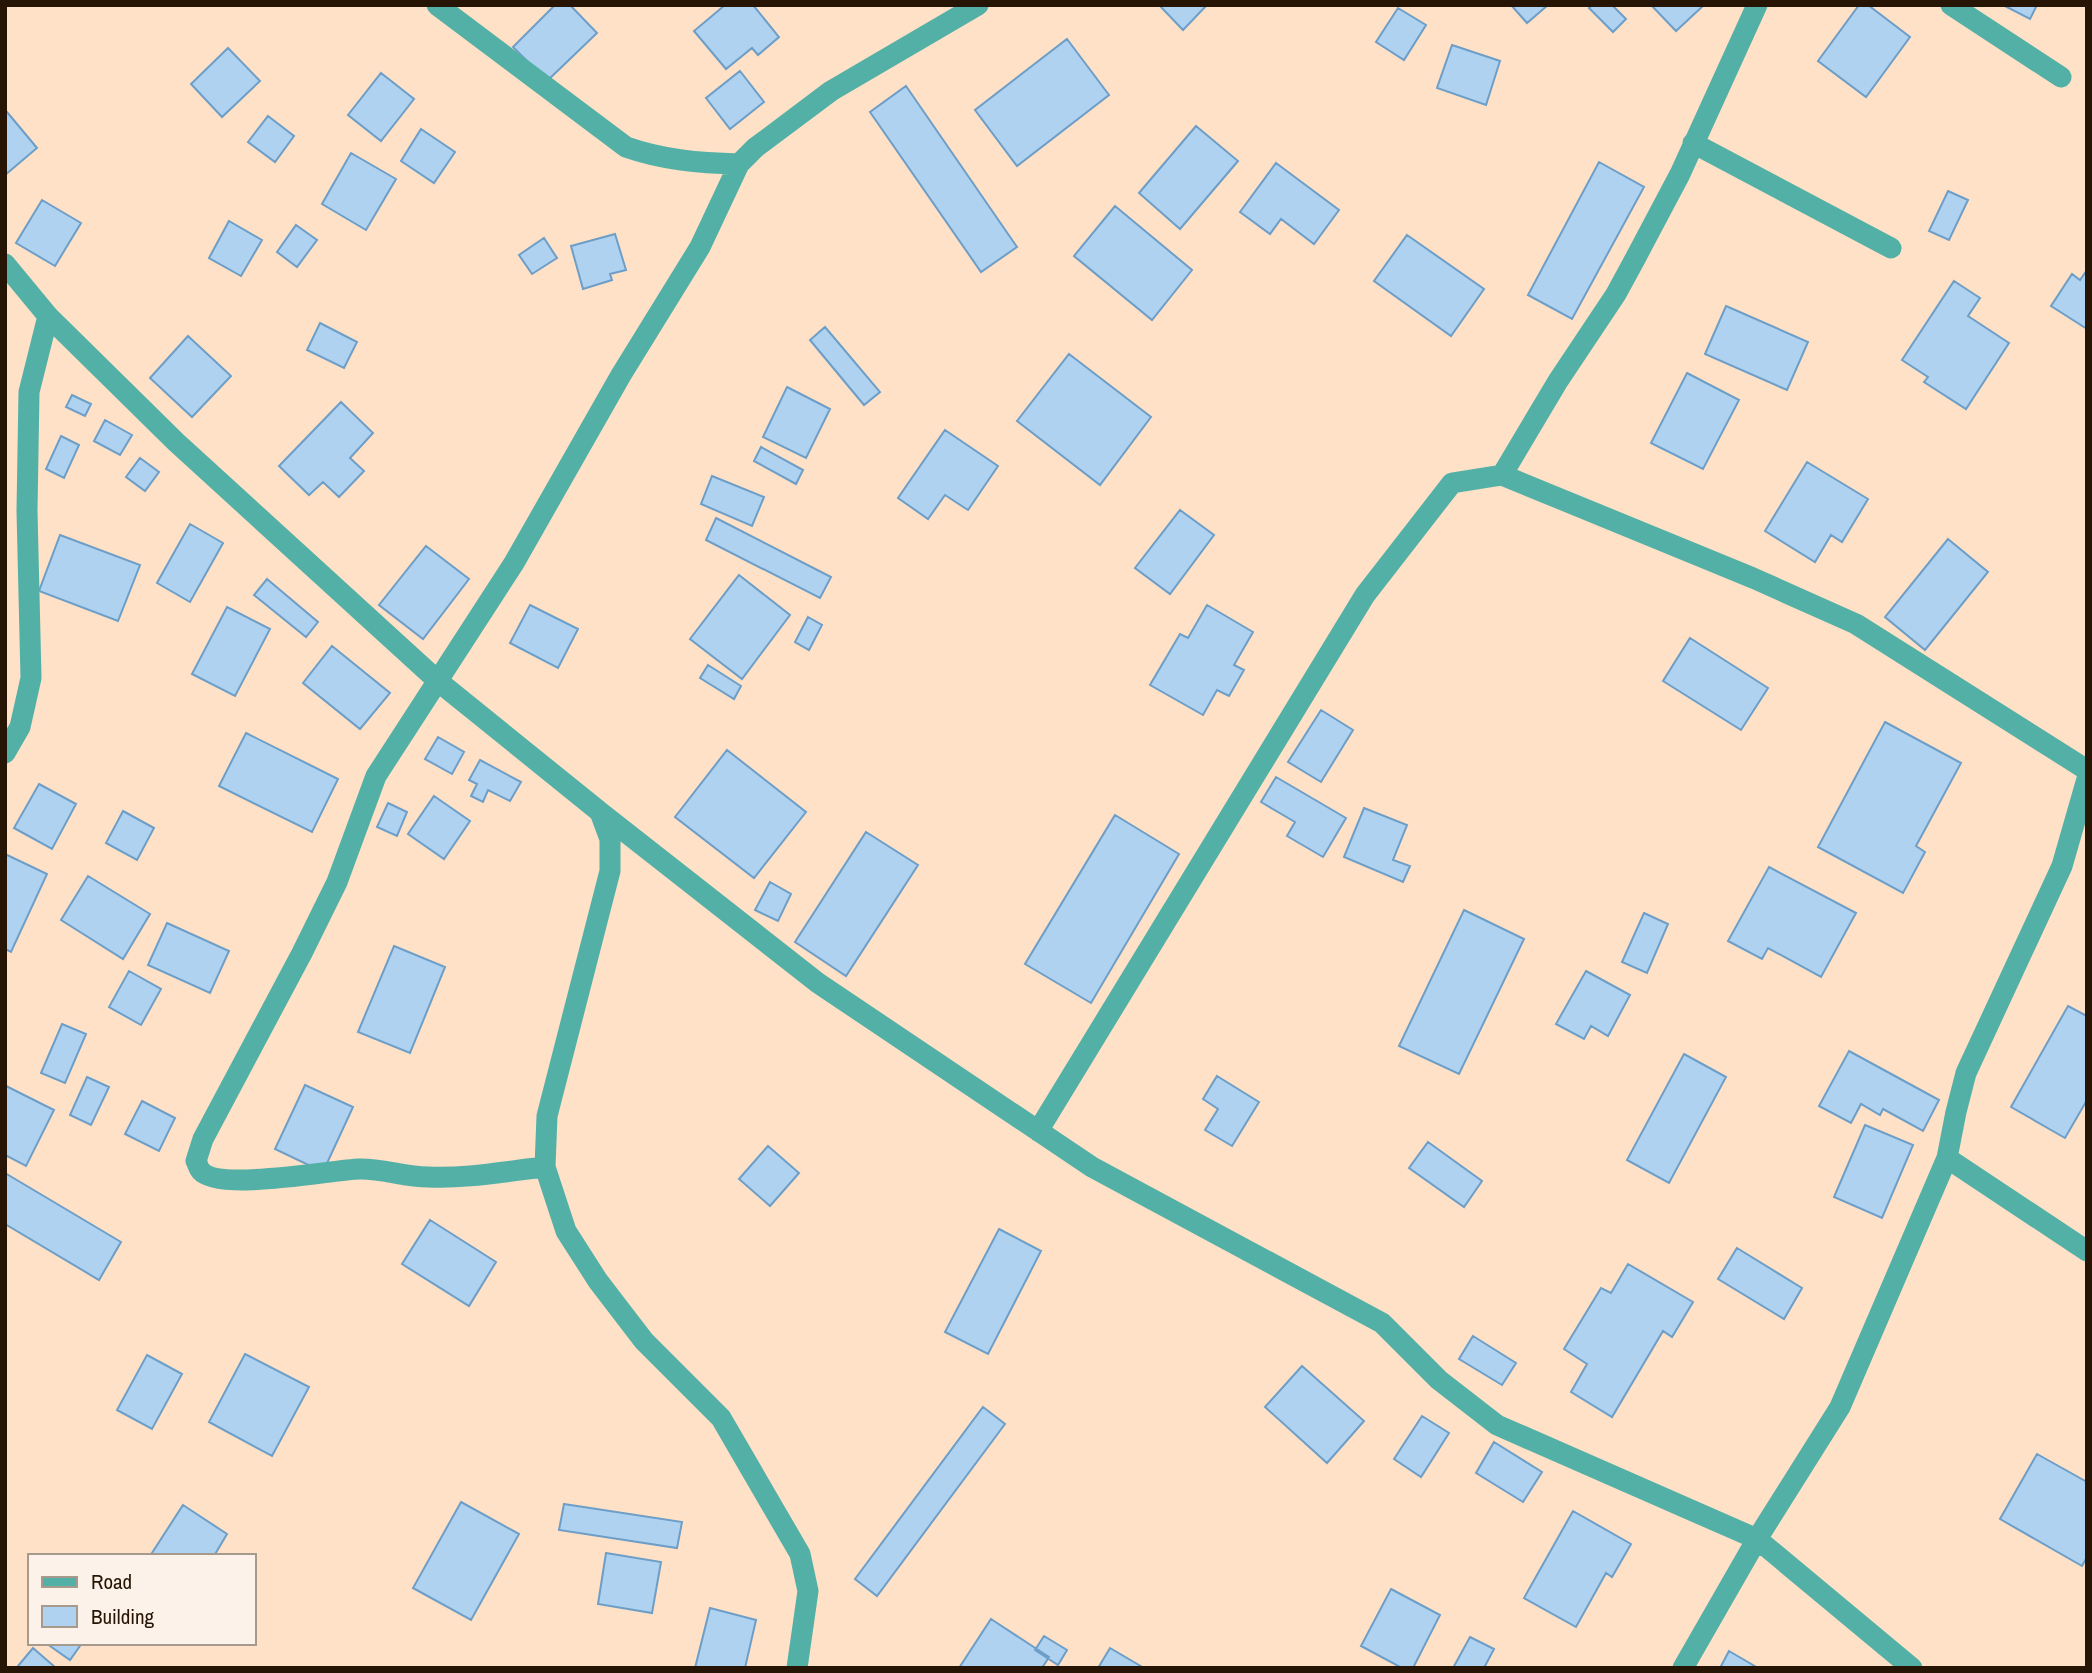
<svg xmlns="http://www.w3.org/2000/svg" width="2092" height="1673" viewBox="0 0 2092 1673" font-family="'Archivo Narrow',sans-serif">
  <style>
    .building { fill: #afd2f0; stroke: #6d9ec7; stroke-width: 2 }
    .lines { fill: none; stroke-linecap: round; stroke-linejoin: round }
    .minor { stroke: #53b0a6; stroke-width: 21 }
  </style>
  <rect width="100%" height="100%" fill="#fee1c6"/>
  <path class="building" d="M555 5H570L597 33 547 81 513 47Z
    M725 5H753L779 37 758 55 752 48 726 69 694 31Z
    M1159 5H1207L1183 30Z
    M1511 5H1548L1527 23Z
    M1592 5H1612L1626 19 1613 32 1589 8Z
    M1651 5H1704L1676 31Z
    M1859 5H1868L1910 37 1866 97 1818 61Z
    M2003 5H2037L2030 19Z
    M1398 8 1426 25 1404 60 1376 42Z
    M1067 39 1109 95 1017 166 975 110Z
    M1452 45 1500 61 1486 105 1437 88Z
    M228 48 260 81 222 117 191 84Z
    M740 71 764 102 730 129 706 98Z
    M381 73 414 99 381 141 348 115Z
    M906 86 1017 247 981 272 870 112Z
    M7 112 37 148 5 175V113Z
    M268 116 294 136 275 162 248 142Z
    M1196 126 1238 161 1180 229 1139 193Z
    M421 129 455 152 434 183 401 161Z
    M351 153 396 179 366 230 322 204Z
    M1599 162 1644 187 1572 319 1528 295Z
    M1276 163 1339 210 1314 244 1281 219 1270 234 1240 212Z
    M1948 191 1968 200 1949 240 1929 231Z
    M42 200 81 223 55 266 16 243Z
    M1115 206 1192 270 1152 320 1074 256Z
    M229 221 262 240 241 276 209 258Z
    M296 225 317 240 297 267 277 252Z
    M615 234 626 270 610 274 612 280 583 289 571 246Z
    M1407 235 1484 289 1451 336 1374 281Z
    M544 238 557 258 532 274 519 255Z
    M2087 270V329L2051 306 2072 274 2080 280Z
    M1954 281 1980 298 1968 316 2009 343 1966 409 1924 382 1928 377 1902 360Z
    M1726 306 1808 342 1787 390 1705 354Z
    M320 323 357 342 344 368 307 350Z
    M825 327 880 392 864 405 810 340Z
    M188 336 231 376 192 417 150 378Z
    M1069 354 1151 417 1100 485 1017 421Z
    M1687 373 1739 400 1703 469 1651 443Z
    M787 387 830 409 806 458 763 437Z
    M72 395 91 404 85 416 66 407Z
    M341 402 373 433 350 458 364 471 339 497 323 482 309 495 279 466Z
    M105 420 132 435 120 455 94 441Z
    M945 430 998 466 968 510 945 495 928 519 898 498Z
    M61 436 79 445 64 478 46 469Z
    M761 447 803 470 796 484 754 461Z
    M140 458 159 472 145 491 126 477Z
    M1807 462 1868 499 1842 542 1831 535 1815 562 1765 531Z
    M712 476 764 497 752 526 701 504Z
    M1180 510 1214 535 1170 594 1135 568Z
    M716 518 831 577 820 598 706 540Z
    M190 524 223 543 190 602 157 583Z
    M60 535 140 565 118 621 39 591Z
    M1948 539 1988 572 1925 650 1885 617Z
    M426 546 469 579 423 639 379 605Z
    M739 575 790 615 742 679 690 639Z
    M267 579 318 622 306 637 254 595Z
    M530 605 578 629 558 668 510 643Z
    M1207 605 1253 632 1234 665 1244 670 1229 696 1217 690 1203 715 1150 685 1180 634 1188 638Z
    M227 607 270 629 235 696 192 674Z
    M808 617 822 625 809 650 795 642Z
    M1690 638 1768 688 1741 730 1663 681Z
    M332 646 390 693 360 729 303 683Z
    M708 665 741 686 734 699 700 678Z
    M1321 710 1353 730 1321 782 1288 762Z
    M1885 722 1961 763 1916 846 1925 852 1903 893 1818 847Z
    M246 733 338 779 312 832 219 786Z
    M438 737 464 752 452 774 425 759Z
    M727 750 806 812 754 878 675 817Z
    M480 760 521 782 510 801 488 790 483 802 471 796 477 784 469 780Z
    M1276 777 1346 818 1323 857 1287 836 1295 822 1261 802Z
    M39 784 76 804 52 849 14 828Z
    M434 796 470 821 444 859 408 834Z
    M388 803 407 812 397 836 377 827Z
    M1364 808 1407 825 1393 860 1410 866 1403 882 1344 857Z
    M123 811 154 828 137 860 106 843Z
    M1115 815 1179 854 1091 1003 1025 964Z
    M866 832 918 865 846 976 795 942Z
    M5 854 47 874 11 952 5 949Z
    M1769 867 1856 913 1821 977 1768 948 1762 959 1728 941Z
    M88 876 150 914 123 959 61 920Z
    M770 882 791 894 778 921 755 910Z
    M1464 910 1524 939 1459 1074 1399 1046Z
    M1644 913 1668 924 1647 973 1622 962Z
    M167 923 229 951 210 993 148 965Z
    M394 946 445 967 410 1053 358 1032Z
    M129 971 161 989 141 1025 109 1007Z
    M1586 971 1630 995 1608 1036 1591 1026 1584 1039 1556 1024Z
    M2068 1006 2087 1016V1100L2065 1138 2011 1107Z
    M62 1024 86 1034 65 1083 41 1073Z
    M1849 1051 1939 1100 1923 1131 1883 1109 1880 1115 1861 1104 1851 1123 1819 1106Z
    M1684 1054 1726 1077 1669 1183 1627 1160Z
    M1217 1076 1259 1102 1232 1146 1205 1130 1218 1109 1203 1099Z
    M87 1077 109 1087 91 1125 70 1115Z
    M305 1085 353 1107 323 1172 275 1149Z
    M6 1086 54 1110 26 1166 5 1155Z
    M142 1101 175 1118 159 1151 125 1134Z
    M1865 1125 1913 1145 1882 1218 1834 1197Z
    M1428 1142 1482 1181 1464 1207 1409 1168Z
    M768 1146 799 1173 770 1206 739 1179Z
    M5 1173 121 1242 99 1280 5 1224Z
    M430 1220 496 1262 469 1306 402 1264Z
    M999 1229 1041 1251 988 1354 945 1332Z
    M1737 1248 1802 1288 1784 1319 1718 1279Z
    M1628 1264 1693 1302 1672 1337 1663 1331 1612 1417 1571 1392 1587 1364 1564 1349 1601 1288 1611 1293Z
    M1473 1336 1516 1363 1502 1385 1459 1359Z
    M245 1354 309 1387 272 1456 209 1422Z
    M147 1355 182 1374 152 1429 117 1410Z
    M1302 1366 1364 1421 1327 1463 1265 1407Z
    M983 1407 1005 1424 877 1596 855 1579Z
    M1422 1416 1449 1433 1421 1477 1394 1459Z
    M1494 1442 1542 1472 1523 1502 1476 1473Z
    M2037 1454 2087 1482V1557L2082 1566 2000 1519Z
    M461 1502 519 1534 471 1620 413 1588Z
    M564 1504 682 1522 677 1548 559 1530Z
    M183 1505 227 1534 214 1556H150Z
    M1573 1511 1631 1544 1612 1577 1606 1573 1576 1627 1524 1598Z
    M606 1553 661 1562 652 1613 598 1604Z
    M1391 1589 1440 1615 1413 1668H1402L1361 1646Z
    M710 1608 756 1620 745 1668H695Z
    M991 1619 1049 1657 1042 1668H959Z
    M1044 1636 1067 1650 1058 1665 1035 1650Z
    M1470 1637 1494 1649 1484 1668H1453Z
    M52 1643H82L70 1660 50 1646Z
    M33 1648 56 1668H19L18 1666Z
    M1110 1648 1144 1668H1098Z
    M1729 1651 1758 1668H1720Z"/>
  <g class="lines">
    <path class="minor" d="M437 5 626 147C663 160 699 163 739 164
      M1757 5 1680 174 1635 259 1616 294 1558 381 1502 475 1753 578 1856 624 2087 770
      M1951 5 2061 77
      M1693 143 1891 248
      M5 264 48 316 176 442 439 682 600 812 610 839V871L547 1116 545 1167 566 1231 598 1281 644 1341 721 1418 800 1554 808 1591 797 1668
      M5 753 20 727 31 678 27 511 29 392 48 316
      M600 812 818 983 1092 1167 1382 1323 1439 1380 1497 1425 1757 1539 1912 1668
      M1038 1131 1365 595 1452 483 1502 475
      M1947 1158 2087 1251
      M545 1167C507 1171 466 1179 428 1177 405 1177 380 1168 359 1169 331 1170 219 1192 201 1171 198 1168 198 1164 196 1161L203 1139 302 953 337 882 376 776 514 563 621 375 700 247 739 164 755 148 831 91 978 5
      M1683 1668 1757 1539 1840 1407 1947 1158 1956 1112 1966 1073 2062 866 2087 779"/>
  </g>
  <rect width="2092" height="1673" fill="none" stroke="#261504" stroke-width="14"/>
  <rect x="28" y="1554" width="228" height="91" fill="#fcf2e9" stroke="#a69a8d" stroke-width="2"/>
  <rect x="42" y="1577" width="35" height="10" fill="#53b0a6" stroke="#a69a8d" stroke-width="2"/>
  <text x="91" y="1589" font-size="21" fill="#261504">Road</text>
  <rect x="42" y="1606" width="35" height="21" fill="#afd2f0" stroke="#a69a8d" stroke-width="2"/>
  <text x="91" y="1624" font-size="21" fill="#261504">Building</text>
</svg>
